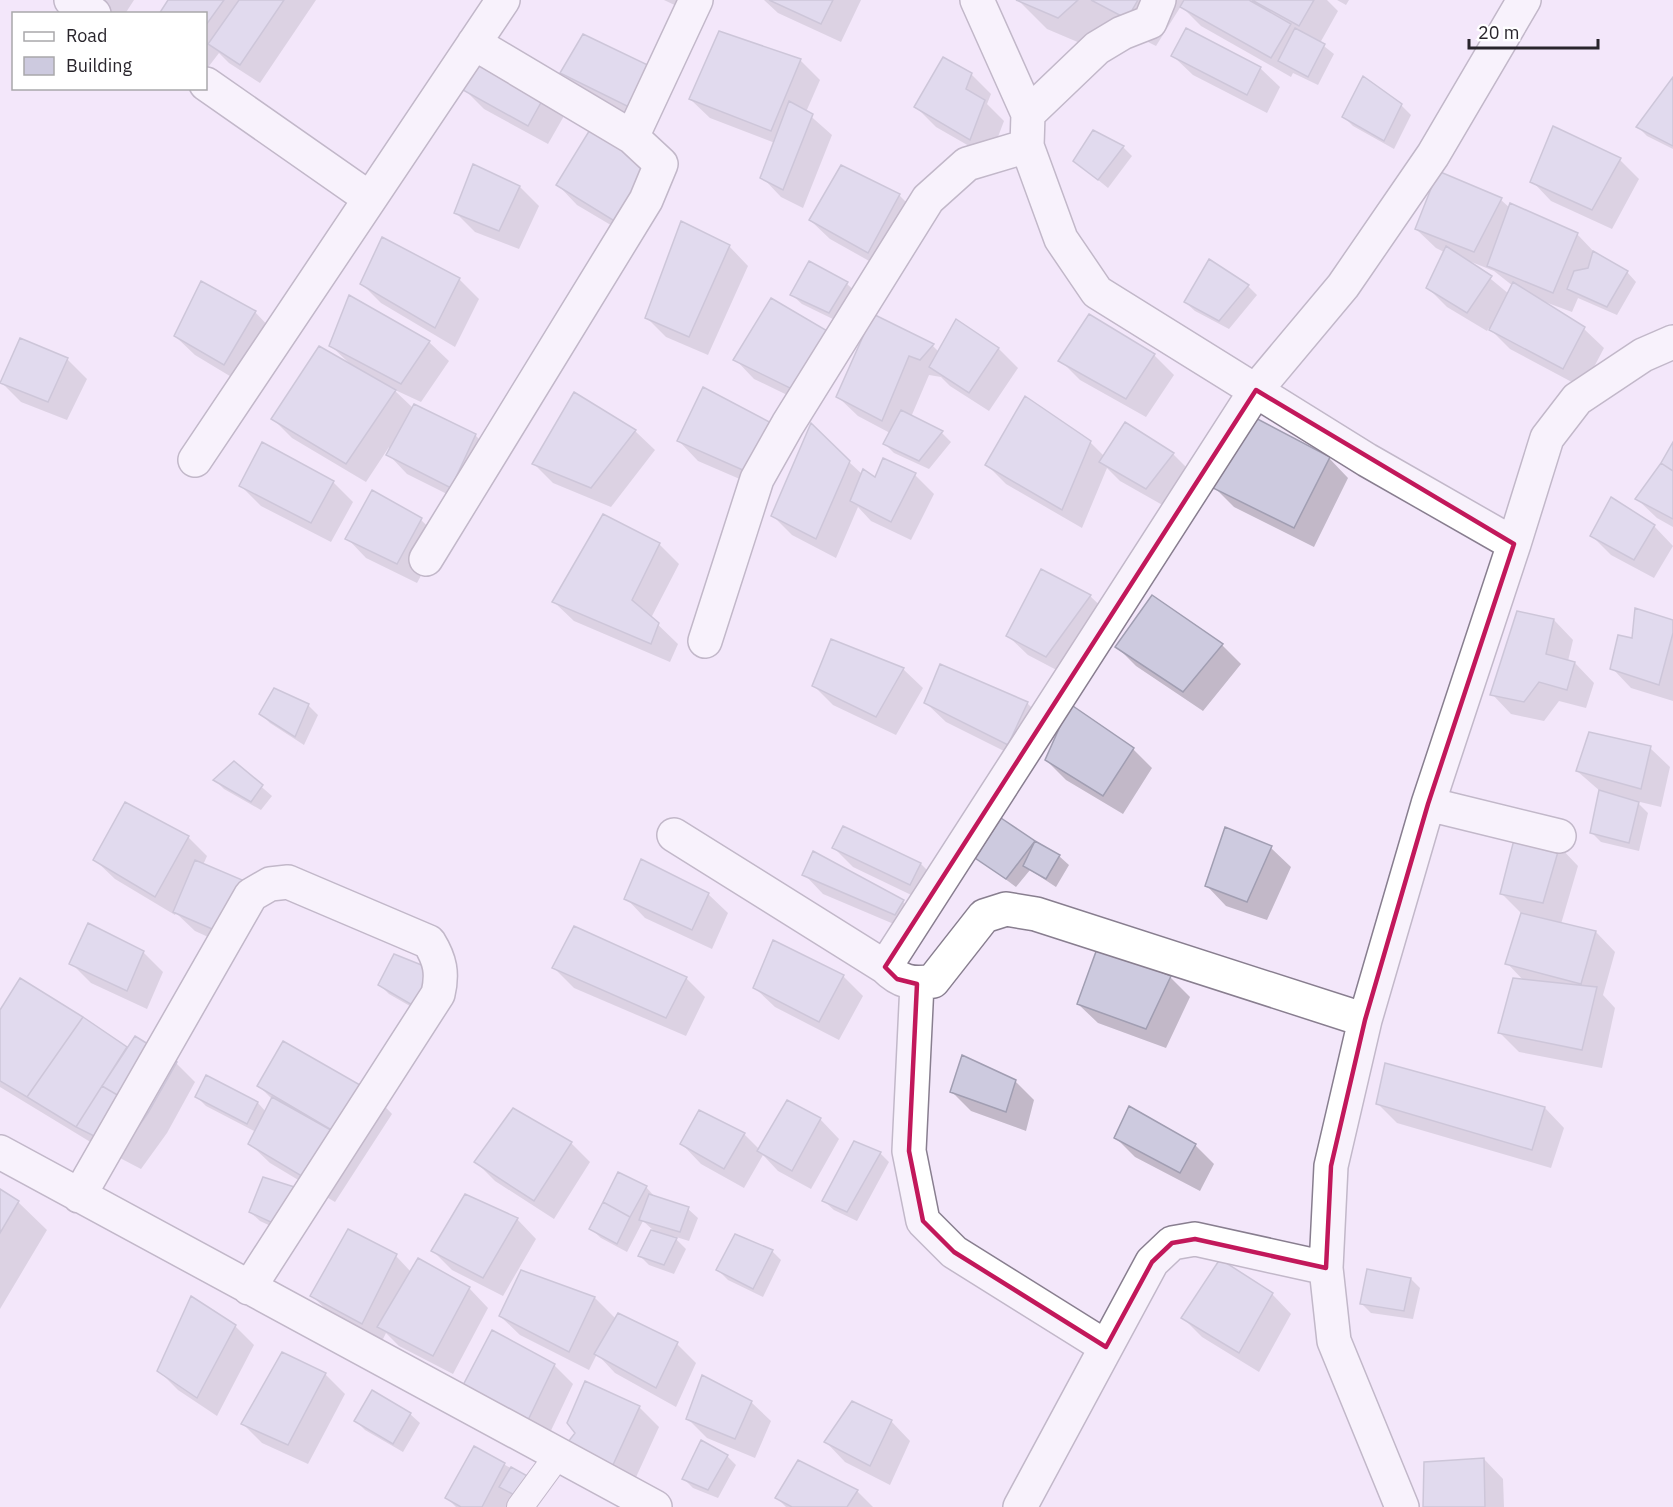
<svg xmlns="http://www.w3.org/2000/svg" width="1673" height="1507" viewBox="0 0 1673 1507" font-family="'IBM Plex Sans',sans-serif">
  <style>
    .shadow { fill: #0003; fill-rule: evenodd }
    .building { fill: #cdcadf; stroke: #a19eb2; stroke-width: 1.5 }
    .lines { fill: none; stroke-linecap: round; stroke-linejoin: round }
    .lane-casing { stroke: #887e8f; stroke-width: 28 }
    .street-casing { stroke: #887e8f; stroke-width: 36 }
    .lane { stroke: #fff; stroke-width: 26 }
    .street { stroke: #fff; stroke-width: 33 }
    .marked { fill: none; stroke: #c2185b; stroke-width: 4.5; stroke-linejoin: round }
  </style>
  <rect width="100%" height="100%" fill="#f3e7fa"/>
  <path class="shadow" d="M78 0H134L125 14H105Z
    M170 0H316L260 83 229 63 219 53 206 70V14Z
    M664 0H713L704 19Z
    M764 0H861L841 42 778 13Z
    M1018 0H1327L1338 11 1320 43 1334 54 1318 85 1293 73 1291 77 1201 26 1181 6 1156 46 1112 24 1087 46 1047 29Z
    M1337 0H1349L1346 5Z
    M1173 56 1260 68 1280 87 1267 113 1193 75Z
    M484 59 568 109 548 144 484 109 465 90Z
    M800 60 820 80 806 112 832 135 803 208 781 197 762 177 775 143 710 118 690 99Z
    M653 70 673 89 653 127 581 92 562 73Z
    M971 74 991 94 987 104 1004 121 990 158 936 127 916 107Z
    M1673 79V149L1647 136 1638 127Z
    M1401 105 1411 115 1394 149 1353 126 1344 117Z
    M1123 147 1132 156 1108 188 1075 161Z
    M1620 160 1639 179 1612 229 1551 201 1532 181Z
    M651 167 670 186 636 240 577 205 558 185Z
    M520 187 539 206 519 249 475 232 456 213Z
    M899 195 919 215 887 271 830 239 810 220Z
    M1501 200 1510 208 1577 234 1596 254 1627 272 1636 282 1617 315 1578 298 1572 312 1537 299 1584 329 1604 348 1583 388 1510 349 1489 328 1487 331 1447 307 1427 287 1444 252 1436 248 1416 229ZM1469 261 1494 271 1513 286 1509 294Z
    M382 239 459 279 479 299 455 347 381 303 362 284Z
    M729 246 748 266 708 355 666 337 647 318Z
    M810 263 847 284 857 293 839 322 802 304 792 295Z
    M1248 286 1257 295 1229 329 1195 311 1185 302Z
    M255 312 274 332 243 384 195 355 175 336Z
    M874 316 933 346 939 352 957 321 999 349 1018 368 989 411 950 386 941 377 929 375 911 417 942 433 951 442 929 469 894 453 885 444 890 433 858 416 838 397Z
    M429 342 449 361 421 402 393 389 413 408 475 435 495 455 471 506 407 474 388 454 389 447 366 482 292 438 273 419 348 362 330 345Z
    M847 353 816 409 754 379 735 359Z
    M1154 355 1174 375 1146 417 1080 380 1060 360Z
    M67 359 87 379 67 420 21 402 2 383Z
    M575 394 635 431 655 450 611 507 553 483 534 464Z
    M776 427 795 447 765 490 698 461 679 441Z
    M1090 442 1104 456 1173 454 1192 473 1166 507 1120 481 1107 468 1082 528 1006 484 987 465Z
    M263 444 334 483 353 502 331 542 261 506 241 486Z
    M1673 445V527L1657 518 1637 499Z
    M1329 458 1348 478 1314 547 1234 507 1215 488Z
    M849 462 863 475 876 479 915 475 934 494 911 540 871 521 858 507 836 558 792 535 773 516Z
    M373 492 421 520 441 539 417 583 366 558 347 538Z
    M1654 526 1673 546 1654 578 1611 555 1592 536Z
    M659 544 679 564 651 618 678 644 670 662 574 621 554 602Z
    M1090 596 1110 615 1066 675 1028 655 1008 636Z
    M1554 620 1573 640 1568 661 1575 663 1594 683 1586 708 1559 701 1544 721 1511 714 1492 694Z
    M1673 622V701L1631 688 1612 668 1634 640Z
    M1222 645 1241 664 1203 711 1136 666 1117 647Z
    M903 669 923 688 896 735 833 705 813 685Z
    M926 703H1027L1047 723 1028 763 946 722Z
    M308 705 318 715 304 745 270 723 261 714Z
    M1650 748 1670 767 1661 807 1636 801 1648 813 1639 851 1601 842 1592 833 1600 791 1577 771Z
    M1133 749 1152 768 1123 814 1066 780 1046 760Z
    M234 763 272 796 261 810 224 789 215 780Z
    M1002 820 1059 856 1069 865 1056 887 1030 870 1016 887 977 858Z
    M1226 829 1271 848 1291 867 1267 920 1226 906 1207 886Z
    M188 837 207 856 203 865 266 902 239 951 195 931 176 913 175 915 115 879 95 860Z
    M1559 846 1578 866 1561 924 1596 932 1615 952 1603 995 1615 1008 1602 1068 1519 1052 1499 1032 1524 981 1507 963 1522 914 1502 894Z
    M834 848 921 864 940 883 930 904 853 867Z
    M813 853 903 902 923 921 915 933 823 894 804 874Z
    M708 894 728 913 712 949 645 918 626 898Z
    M143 952 163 972 147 1009 91 983 71 963Z
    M395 955 429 1017 389 994 380 985Z
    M554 968 686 978 705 997 686 1036 574 988Z
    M843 976 863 996 839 1040 775 1007 755 988Z
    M1170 977 1190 997 1166 1048 1098 1023 1078 1004Z
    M20 980 128 1049 176 1063 195 1082 167 1133 141 1169 97 1146 0 1087V1013Z
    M1386 1065 1545 1108 1564 1128 1551 1168 1397 1123 1378 1104Z
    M207 1077 258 1103 266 1112 272 1099 259 1086 373 1094 392 1114 335 1202 270 1163 250 1144 256 1132 206 1106 197 1097Z
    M1015 1081 1034 1100 1026 1131 971 1111 952 1092Z
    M820 1119 839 1139 811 1189 778 1171 763 1155 744 1188 701 1164 682 1144 744 1134 760 1150Z
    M1116 1138 1195 1145 1214 1164 1200 1191 1135 1157Z
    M571 1143 590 1162 554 1219 495 1181 476 1162Z
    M880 1153 889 1162 857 1221 834 1210 824 1201Z
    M264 1179 296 1238 260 1221 250 1212Z
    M646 1187 655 1197 688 1209 698 1218 689 1241 673 1236 686 1249 674 1274 649 1265 639 1255 653 1230 643 1221 627 1252 601 1238 591 1229Z
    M0 1191 18 1202 47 1230 0 1309Z
    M517 1219 536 1239 503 1296 452 1270 433 1251Z
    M772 1251 781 1260 763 1297 728 1280 718 1270Z
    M396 1256 411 1272 469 1288 488 1308 453 1374 399 1346 386 1333 381 1343 332 1315 312 1296Z
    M521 1272 595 1298 616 1319 677 1344 696 1363 676 1407 615 1373 597 1354 589 1370 520 1335 500 1316Z
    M1411 1279 1420 1288 1413 1319 1371 1313 1362 1304Z
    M1272 1294 1291 1314 1259 1372 1202 1337 1183 1318Z
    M235 1326 254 1345 217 1416 178 1390 158 1370Z
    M554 1365 573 1384 547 1439 482 1410Z
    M325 1374 345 1394 308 1464 262 1443 243 1424Z
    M586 1383 639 1407 659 1427 626 1499 577 1433Z
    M751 1402 771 1421 755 1458 707 1438 688 1419Z
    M410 1414 420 1423 403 1452 365 1430 356 1421Z
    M891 1421 910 1441 890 1485 845 1462 826 1442Z
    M475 1448 530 1479 511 1507H456L447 1498Z
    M727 1456 736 1465 718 1498 693 1488 684 1479Z
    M1484 1459 1503 1479 1504 1507H1424Z
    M857 1491 873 1507H786L777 1498Z"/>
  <path class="building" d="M168 0H224L206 25V14H159Z
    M239 0H284L240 65 208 44Z
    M769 0H833L821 24Z
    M1016 0H1078L1058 18Z
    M1091 0H1138L1127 19Z
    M1184 0H1249L1291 24 1271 58 1180 7Z
    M1252 0H1314L1299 26Z
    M1186 28 1261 67 1247 95 1171 56Z
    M1295 28 1325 44 1308 77 1278 61Z
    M719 31 801 59 771 131 689 99Z
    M583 34 654 68 633 109 560 73Z
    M483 57 549 88 528 126 463 90Z
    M943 57 972 73 966 89 985 100 970 140 914 107Z
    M1363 76 1402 104 1384 141 1342 117Z
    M1673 77V146L1636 127Z
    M789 101 813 114 783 190 760 178Z
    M1553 126 1621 158 1592 210 1530 182Z
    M591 128 651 166 616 222 556 185Z
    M1093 130 1124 146 1098 180 1073 161Z
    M473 164 520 186 499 231 454 213Z
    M841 165 900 194 868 253 809 220Z
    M1438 171 1502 198 1474 252 1415 229Z
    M1510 203 1578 233 1553 293 1487 266Z
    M681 221 730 245 689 337 645 318Z
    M382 237 460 278 435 328 360 284Z
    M1446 246 1492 276 1467 313 1426 288Z
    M1593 251 1628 271 1607 307 1567 289 1574 271 1588 268Z
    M1209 259 1249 285 1219 321 1184 302Z
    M809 261 848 282 829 313 790 295Z
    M201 281 256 311 224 365 174 336Z
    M1513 282 1585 327 1563 369 1489 330Z
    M349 295 430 341 401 384 329 346Z
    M771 298 829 332 796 391 733 360Z
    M873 314 934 344 920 360 909 356 882 421 836 397Z
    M1089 314 1155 354 1126 399 1058 361Z
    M956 319 999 348 969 393 929 367Z
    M20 338 68 358 48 402 0 383Z
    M319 346 396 390 346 464 271 419Z
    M703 387 777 426 745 471 677 441Z
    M574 392 636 430 591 488 532 464Z
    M1025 396 1091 441 1062 510 985 465Z
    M414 404 476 434 451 488 386 455Z
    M901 410 943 431 919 461 883 444Z
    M1248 414 1330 457 1294 528 1213 488Z
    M1125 422 1174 453 1146 489 1099 462Z
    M811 423 850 461 816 539 771 516Z
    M262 442 334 481 311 523 239 486Z
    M1673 442V471L1661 463Z
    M883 458 916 473 891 522 850 501 863 469 875 477Z
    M1661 463 1673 471V519L1635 499Z
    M372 490 422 518 397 564 345 539Z
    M1611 497 1655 525 1634 560 1590 536Z
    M603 514 660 543 632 600 659 623 651 644 552 602Z
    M1041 569 1091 595 1046 657 1006 636Z
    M1152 595 1223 644 1183 692 1115 647Z
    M1635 608 1673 620V633L1659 685 1610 669 1618 635 1632 638Z
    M1517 611 1554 619 1546 654 1575 662 1567 690 1539 682 1524 702 1490 695Z
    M831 639 904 668 876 717 812 686Z
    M940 664 1028 702 1008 745 924 703Z
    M274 688 309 704 295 737 259 714Z
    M1070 704 1134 748 1103 796 1045 760Z
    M1589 732 1651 746 1641 789 1576 771Z
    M234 761 263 785 251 802 213 780Z
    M1599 790 1639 802 1629 843 1590 833Z
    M125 802 189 836 155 897 93 860Z
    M1001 818 1035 841 1006 879 975 858Z
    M843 826 921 863 910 885 832 848Z
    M1225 827 1272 846 1247 902 1205 886Z
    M1516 832 1560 845 1543 903 1500 894Z
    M1035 841 1060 855 1046 879 1023 866Z
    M813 851 904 900 895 915 802 875Z
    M641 859 709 893 692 930 624 899Z
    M195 860 247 882 219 932 173 912Z
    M1521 913 1596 931 1581 984 1505 964Z
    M88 923 144 951 127 991 69 964Z
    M574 926 687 977 666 1018 552 968Z
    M773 940 844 975 819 1022 753 988Z
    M1098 946 1171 976 1146 1029 1077 1004Z
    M394 954 434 970 419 1009 378 985Z
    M20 978 83 1017 27 1097 0 1081V1010Z
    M1513 978 1597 987 1582 1050 1498 1033Z
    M83 1017 127 1047 76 1127 27 1097Z
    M135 1036 177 1062 148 1113 102 1086Z
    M283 1041 374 1093 345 1138 257 1086Z
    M962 1055 1016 1080 1006 1112 950 1092Z
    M1385 1063 1545 1107 1532 1150 1376 1104Z
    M206 1075 258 1102 247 1124 195 1097Z
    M102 1086 148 1113 122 1150 76 1127Z
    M272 1097 345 1138 315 1184 248 1144Z
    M787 1100 821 1118 792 1171 757 1151Z
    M1129 1106 1196 1144 1180 1173 1114 1138Z
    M513 1108 572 1142 534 1201 474 1162Z
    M699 1110 745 1133 724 1169 680 1144Z
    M854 1141 881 1152 847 1212 822 1201Z
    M618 1172 647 1186 630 1217 603 1202Z
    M263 1177 310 1192 286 1229 249 1212Z
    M0 1189 19 1201 0 1233Z
    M465 1194 518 1218 483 1278 431 1251Z
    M649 1194 689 1207 680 1232 639 1220Z
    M603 1202 630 1217 617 1244 589 1229Z
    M348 1229 397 1254 362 1324 310 1296Z
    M651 1230 677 1238 664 1265 638 1256Z
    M735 1234 773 1250 753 1289 716 1270Z
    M418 1258 470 1287 433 1356 377 1327Z
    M1220 1259 1273 1293 1239 1353 1181 1318Z
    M1367 1269 1411 1278 1404 1311 1360 1304Z
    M521 1270 595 1297 569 1352 499 1316Z
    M191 1296 236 1325 197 1398 157 1371Z
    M618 1313 678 1342 656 1388 594 1354Z
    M492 1330 555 1364 528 1420 460 1391Z
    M282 1352 326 1373 288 1445 241 1424Z
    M702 1375 752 1401 735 1439 686 1419Z
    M585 1381 640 1406 606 1480 558 1455 575 1433 567 1423Z
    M372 1390 411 1413 393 1444 354 1421Z
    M852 1401 892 1420 870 1466 824 1442Z
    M701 1440 728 1455 708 1490 682 1479Z
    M474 1446 505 1463 482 1507H461L445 1498Z
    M1484 1458 1485 1507H1423L1424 1462Z
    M798 1460 858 1490 847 1507H792L775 1498Z
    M511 1467 531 1478 520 1498 499 1487Z"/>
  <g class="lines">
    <g class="lane-casing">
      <path id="lane" d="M520 1507 558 1455"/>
    </g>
    <g class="street-casing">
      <path id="street" d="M71 0 94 14
        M977 0 1028 114 1027 146 1061 239 1097 292 1367 460 1514 544 1428 804 1365 1020 1331 1166 1326 1268 1334 1341 1402 1507
        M206 84 369 198
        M1028 114 1097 48 1122 33 1150 22 1159 0
        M632 137 696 0
        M195 460 503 0
        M1514 544 1547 438 1577 399 1643 355 1673 342
        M426 559 646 200 661 164 632 137 474 43
        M705 641 757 479 788 424 928 199 967 164 1027 146
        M1428 804 1559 836
        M674 835 885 967C900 982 913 985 933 981L984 916 1006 909 1036 914 1365 1020
        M885 967 1256 390 1343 286 1433 155 1524 0
        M917 984 909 1151 923 1221 954 1252 1106 1347
        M0 1152 655 1507
        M79 1196 251 895 270 884 288 882 429 942C440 960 443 973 438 994L249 1288
        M1020 1507 1152 1262 1172 1243 1195 1239 1326 1268"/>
    </g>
    <use href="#lane" class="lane"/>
    <use href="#street" class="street"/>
  </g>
  <path d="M0 0H1673V1507H0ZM1256 390 1514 544 1428 804 1365 1020 1331 1166 1326 1268 1195 1239 1172 1243 1152 1262 1106 1347 954 1252 923 1221 909 1151 917 984 897 979 885 967Z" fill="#f3e7fa" fill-opacity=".55" fill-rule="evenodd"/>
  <path class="marked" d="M1256 390 1514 544 1428 804 1365 1020 1331 1166 1326 1268 1195 1239 1172 1243 1152 1262 1106 1347 954 1252 923 1221 909 1151 917 984 897 979 885 967Z"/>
  <rect x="12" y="12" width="195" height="78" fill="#ffffff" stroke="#a9a8ab" stroke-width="1.5"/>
  <rect x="24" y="32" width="30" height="9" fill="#ffffff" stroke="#a9a8ab" stroke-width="1.5"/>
  <text x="66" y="42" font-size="18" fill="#29252c">Road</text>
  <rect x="24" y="57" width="30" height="18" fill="#cdcadf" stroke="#a9a8ab" stroke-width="1.5"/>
  <text x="66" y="72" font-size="18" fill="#29252c">Building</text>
  <path d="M1469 39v9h129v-9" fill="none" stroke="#29252c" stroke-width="3"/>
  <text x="1478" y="39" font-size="18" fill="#29252c" stroke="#ffffff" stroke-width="4.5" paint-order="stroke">20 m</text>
</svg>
